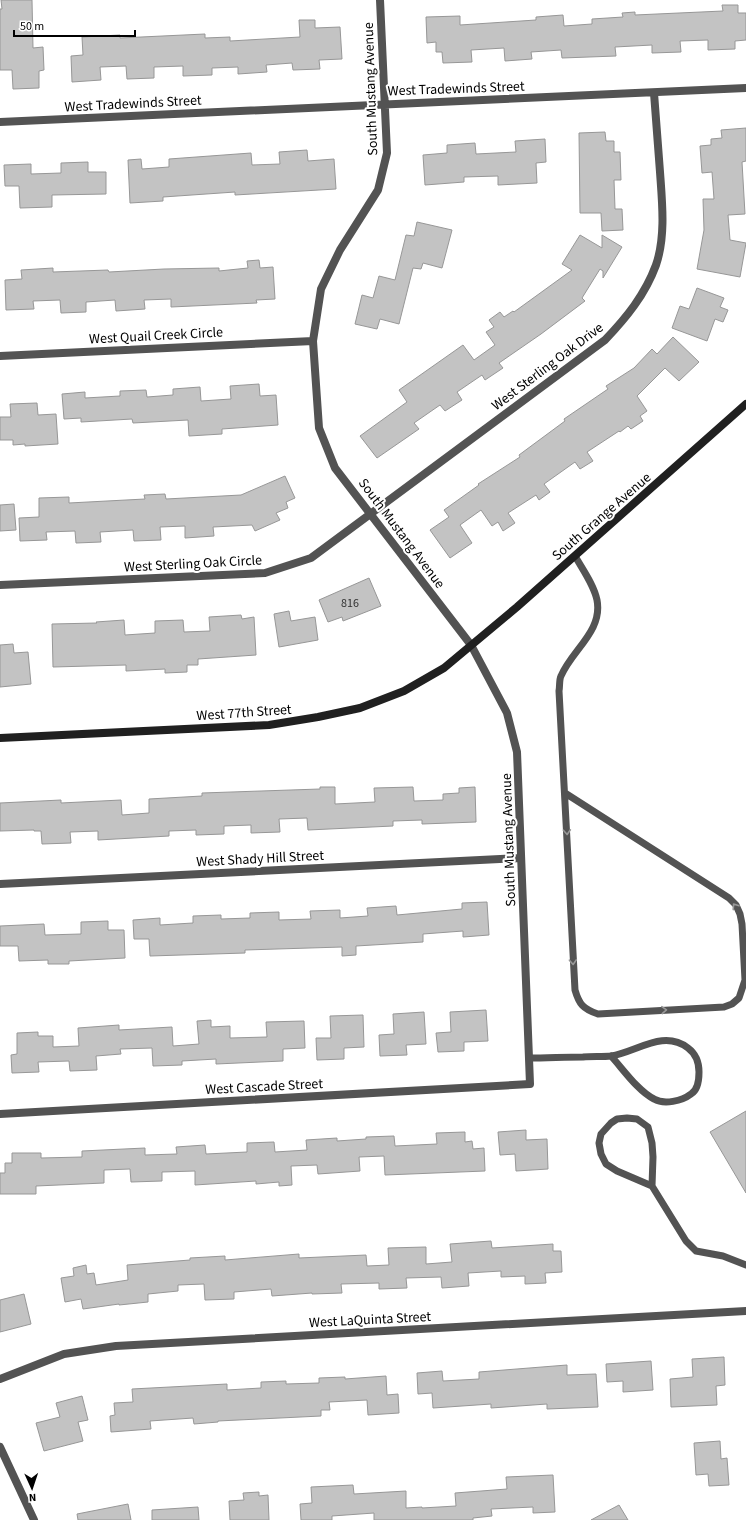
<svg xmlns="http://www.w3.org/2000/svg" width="746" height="1520" viewBox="0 0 746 1520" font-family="'Source Sans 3',sans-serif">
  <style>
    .building { fill: #c3c3c3; stroke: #979797 }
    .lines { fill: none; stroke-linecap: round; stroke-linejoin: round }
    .lane { stroke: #535353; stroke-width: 7 }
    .street { stroke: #535353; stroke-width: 8 }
    .secondary { stroke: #202020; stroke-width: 8 }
    .oneway { stroke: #989898 }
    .labels { text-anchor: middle; stroke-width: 4; stroke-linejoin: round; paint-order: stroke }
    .number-label { font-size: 12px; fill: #313131 }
    .street-label { font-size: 14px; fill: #000; stroke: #fff }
  </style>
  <rect width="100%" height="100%" fill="#fff"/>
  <path class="building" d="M1 0H32L33 48 43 47 44 70 39 71V88L13 89 12 70H0V9H2Z
    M722 5H738V13H746V40L735 41V49L708 50V40L680 41 681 52 652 53V45L615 47 616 56 562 58 561 50 531 52 532 59 505 61 504 48 471 50 472 62 443 63 442 52H436V42L427 43 426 17 460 16V25L536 20V17L563 15 564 26 592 24V19L623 17 622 13 635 12V15L723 11Z
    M299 20H315V28L340 27 342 59 319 60 320 69 293 70 292 63 266 65 267 72 238 74V67L212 68V75L183 76V66L154 67V78L127 79 126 66 100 67 101 80 72 82 71 56 83 55 82 37 120 35V38L205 34V38L230 37V41L300 37Z
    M746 128V161L742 162 745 214 728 215 730 240 746 243 740 277 697 269 704 230 703 199H714L712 172 702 173 700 146 711 145V139L722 138 721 130Z
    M605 132 606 141H614V152H620L621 180H614L615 209H622L623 230 602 231 601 213H580L579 133Z
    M545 139 546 162 536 163 537 183 498 185V176L464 177V182L425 185 423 155 447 153V145L475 143 476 154 516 152 515 141Z
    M307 150 308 161 334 159 336 189 235 195V192L163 197V201L130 203 128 160 141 159 142 169 169 167V159L251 153 252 165 280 164 279 152Z
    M88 162V172H106V194L52 195V207L20 208 19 186H5L4 165 31 164V174L61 173V163Z
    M417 222 452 230 442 268 423 263 421 269 413 268 399 324 380 319 377 329 355 324 362 295 373 298 379 276 395 280 406 235 414 236Z
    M580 235 602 248V235L622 247 603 278V271L600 269 582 298 585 301 541 334 499 363 503 368 485 380 482 375 457 392 462 400 445 411 440 405 414 423 419 429 377 458 360 436 407 402 399 390 463 345 474 360 495 345 486 332 494 327 489 320 500 312 504 317 513 311 514 312 572 270 562 264Z
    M259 260 260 268 273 267 275 299 256 300 257 303 171 307V299L144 300 145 309 116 311 115 300 86 302V312L61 313 60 300 33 301 34 309 6 310 5 280 22 279 21 270 53 268V272L108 270 109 272 164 269 219 268V271L248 268 247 261Z
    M697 288 724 298 720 307 728 310 723 322 715 319 707 341 672 328 680 306 689 309Z
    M673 337 699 362 679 381 665 368 637 396 647 411 640 416 643 421 631 429 628 426 620 432 619 431 587 452 593 461 580 469 575 462 544 484 550 492 539 500 536 495 508 513 515 523 503 531 498 522 492 526 481 510 460 525 472 543 450 558 430 530 449 517 444 510 479 485 478 484 520 457 519 455 565 421 564 419 608 389 606 386 634 368 652 349 657 354Z
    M259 384 260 396 276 395 278 425 222 429V434L189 436 188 420 133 423 132 419 81 422V418L64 419 62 394 85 392V398L120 396V391L146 390 147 397 173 395V389L200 387 201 401 231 399 230 386Z
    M37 403 38 415 56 414 58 444 25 446V444L13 445V440H0V417H11L10 404Z
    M285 476 295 498 286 502 288 508 276 513 280 520 255 531 252 525 213 527 214 536 185 538V526L160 527 161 540 134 541 133 530 100 532 101 542 76 543 75 531 46 532 47 540 20 541 19 518 39 517V498L69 497V503L145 499 144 495 165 494 166 499 241 495Z
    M14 504 16 530 0 531V505Z
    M369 578 381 606 343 621 342 617 328 622 319 600Z
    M289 611 291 621 315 617 318 640 279 647 274 614Z
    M241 615 242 619 254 617 256 655 198 659V665H187V672L165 673V669L126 671V665L53 667 52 624 97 623 96 622 124 620 125 635 155 633V621L183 620 184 632 210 631 209 617Z
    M13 644 14 653 28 652 31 684 0 687V645Z
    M320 787H335V804L375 802 374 788 413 787 414 801 443 800V794L459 793V788L475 787 476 822 422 824V820L393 821V826L308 830 307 818 279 819 280 832 251 833V825L224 826V834L196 835V830L169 831V836L98 840V831L70 832 71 843 42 844 41 831H34V830L0 831V803L61 800V803L121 800 122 815 149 813V799L202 796V793L320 789Z
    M487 902 489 935 463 937V931L423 934V942L356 946V955L342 956V947L245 950V953L150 956 149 939H134L133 920 160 918V925L193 923V916L221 915V919L250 918V913L279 912V920L311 919 310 911 340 910V918L368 916 367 908 396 906 397 915 462 909V903Z
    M108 921V930H124L125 958 69 961V964H48V960L19 961 18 946H0V926L44 924 45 935 81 934V922Z
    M486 1010 488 1041 464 1042V1051L438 1052 436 1033 451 1032 450 1012Z
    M424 1012 426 1044 406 1045 407 1055 380 1056 379 1035 394 1034 393 1014Z
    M363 1015 364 1047 344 1048V1059L317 1060 316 1038H331L330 1016Z
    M211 1020V1027L230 1026V1038L267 1037 266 1022 304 1021 305 1048 283 1049V1061L216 1064V1059L182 1061V1065L153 1066 152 1048 120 1049 121 1054 96 1056 97 1070 70 1071 69 1061 38 1062 39 1072 12 1073 11 1055 17 1054V1033L38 1032V1036H53V1047L79 1046 78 1028 119 1025V1030L172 1027 173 1046 199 1044 197 1021Z
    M746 1111V1193L710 1132Z
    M526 1130V1140L547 1139 548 1169 516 1171 515 1154 500 1155 498 1132Z
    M465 1132V1142L472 1141 473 1149 484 1148 485 1171 385 1175 384 1156 359 1157 360 1171 318 1174 317 1165 291 1166 292 1185 279 1186V1182L256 1184V1181L195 1185V1171L162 1172V1181L131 1182 130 1169 104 1170V1183L36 1186V1194H0V1173H5V1163H12V1153H41V1158L82 1157V1151L145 1148V1155L177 1154 176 1147 205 1145 206 1154 247 1152V1143L274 1142 275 1152 307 1150 306 1140 337 1138V1141L366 1139V1137L394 1136 395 1146 437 1144 436 1133Z
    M491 1241 492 1248 553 1244V1251H561L562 1272 545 1273 546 1283 525 1284V1276L501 1277V1271L468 1273 469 1286 442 1288 441 1277 406 1278 407 1288 379 1289V1283L341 1284 342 1293 312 1294V1293L272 1296 271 1289 234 1292V1299L205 1300 204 1284 178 1285V1291L148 1294V1302L119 1305V1304L83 1309 81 1299 65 1302 61 1278 74 1276 73 1268 86 1265 87 1274 94 1273 96 1285 128 1280 127 1265 190 1260V1258L225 1256V1260L299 1254V1258L366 1255 367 1266 389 1265 388 1248 426 1247V1264L452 1262 450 1244Z
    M24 1294 31 1324 0 1332V1300Z
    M724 1357 725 1385 716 1386 717 1405 671 1407 670 1379 693 1377 692 1359Z
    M651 1361 653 1390 623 1392V1381L607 1382 606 1364Z
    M567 1365V1375L596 1374 598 1407 547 1409V1404L491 1408V1404L433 1408 432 1393 418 1394 417 1373 442 1371 443 1381 479 1379V1372Z
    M386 1376 387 1395 398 1394 399 1413 368 1415 367 1400 329 1402 330 1410H321V1416L218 1421V1422L194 1424 193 1418 150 1421 151 1429 111 1432 110 1416 115 1415 114 1403 133 1402 132 1389 227 1384V1390L261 1388V1382L286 1381V1384L319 1383V1378L345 1377V1379Z
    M82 1396 88 1420 78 1422 83 1441 44 1451 36 1423 60 1417 56 1403Z
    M720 1441 721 1459 727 1458 729 1485 709 1486 708 1474 696 1475 694 1443Z
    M553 1475 555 1512 533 1513V1507L491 1509 492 1516 473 1518V1520H374V1513L332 1516V1520H301L300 1504 312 1503 311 1487 353 1485 354 1494 406 1491V1508L422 1507V1508L456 1506 455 1493 507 1489 506 1477Z
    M259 1492V1496L268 1495 269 1520H230L229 1501 244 1500 243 1493Z
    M128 1504 131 1520H78L77 1514Z
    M619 1505 628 1520H591Z
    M198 1507 199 1520H152V1510Z"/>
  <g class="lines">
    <path class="lane" d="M565 793 729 898 736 905 740 914 742 924 745 980 739 998 732 1004 724 1007 598 1014C583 1009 579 1004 575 990L559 691C560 686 559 680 561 676 572 650 603 631 597 600 594 585 583 570 575 556
      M529 1058C547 1058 565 1057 583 1057 592 1056 602 1057 611 1056 637 1052 663 1029 688 1048 696 1054 699 1063 699 1072 699 1080 698 1090 691 1094 682 1101 664 1105 654 1099 638 1091 623 1069 611 1056
      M652 1186 617 1171 606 1164 601 1154 599 1143 601 1134 611 1123 617 1119 627 1118 637 1119 648 1127 652 1143 653 1157 652 1186 686 1241 696 1251 723 1256 746 1265"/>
    <path class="street" d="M0 122 746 88
      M0 356 313 341
      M0 585 265 573 311 558 605 340C626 318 645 295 656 265 666 236 662 201 660 172 658 145 656 119 654 93
      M0 884 521 858
      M0 1114 530 1084 517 752 507 713 471 645 335 468 319 428 313 341 321 289 340 250 378 190 387 153 380 0
      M0 1379 64 1354 116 1346 746 1311
      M0 1447 34 1520"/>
    <path class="secondary" d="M0 738 269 725 318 717 360 708 404 691 444 668 517 607 746 404"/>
  </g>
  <defs><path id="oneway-chevron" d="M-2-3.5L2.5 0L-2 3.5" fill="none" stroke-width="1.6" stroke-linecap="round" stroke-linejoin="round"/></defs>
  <g class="oneway">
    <use href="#oneway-chevron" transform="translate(567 832) rotate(87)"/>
    <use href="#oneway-chevron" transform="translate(735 906) rotate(-124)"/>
    <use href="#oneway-chevron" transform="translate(573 962) rotate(87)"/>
    <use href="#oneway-chevron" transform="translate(664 1010) rotate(-3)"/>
  </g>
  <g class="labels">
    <g class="number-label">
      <text x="350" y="607">816</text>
    </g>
    <g class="street-label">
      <text transform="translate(456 88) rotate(-2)" y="5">West Tradewinds Street</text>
      <text transform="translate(370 89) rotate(-92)" y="5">South Mustang Avenue</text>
      <text transform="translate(133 103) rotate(-3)" y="5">West Tradewinds Street</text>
      <text transform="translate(156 335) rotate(-3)" y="5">West Quail Creek Circle</text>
      <text transform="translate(547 366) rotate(-37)" y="5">West Sterling Oak Drive</text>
      <text transform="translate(601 516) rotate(-41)" y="5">South Grange Avenue</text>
      <text transform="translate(402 533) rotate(53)" y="5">South Mustang Avenue</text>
      <text transform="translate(193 563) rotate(-3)" y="5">West Sterling Oak Circle</text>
      <text transform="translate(244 712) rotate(-4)" y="5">West 77th Street</text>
      <text transform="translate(508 840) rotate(-92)" y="5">South Mustang Avenue</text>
      <text transform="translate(260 858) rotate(-3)" y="5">West Shady Hill Street</text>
      <text transform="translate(264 1086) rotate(-3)" y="5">West Cascade Street</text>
      <text transform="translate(370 1319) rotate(-3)" y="5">West LaQuinta Street</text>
    </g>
  </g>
  <g transform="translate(32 1488) rotate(177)" stroke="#ffffff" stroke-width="3" paint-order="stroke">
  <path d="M0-3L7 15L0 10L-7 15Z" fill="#000000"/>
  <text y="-6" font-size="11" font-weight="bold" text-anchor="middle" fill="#000000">N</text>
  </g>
  <path d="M14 30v6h121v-6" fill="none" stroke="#000000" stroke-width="2"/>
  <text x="20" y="30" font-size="12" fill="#000000" stroke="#ffffff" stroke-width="3" paint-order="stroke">50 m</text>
</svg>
